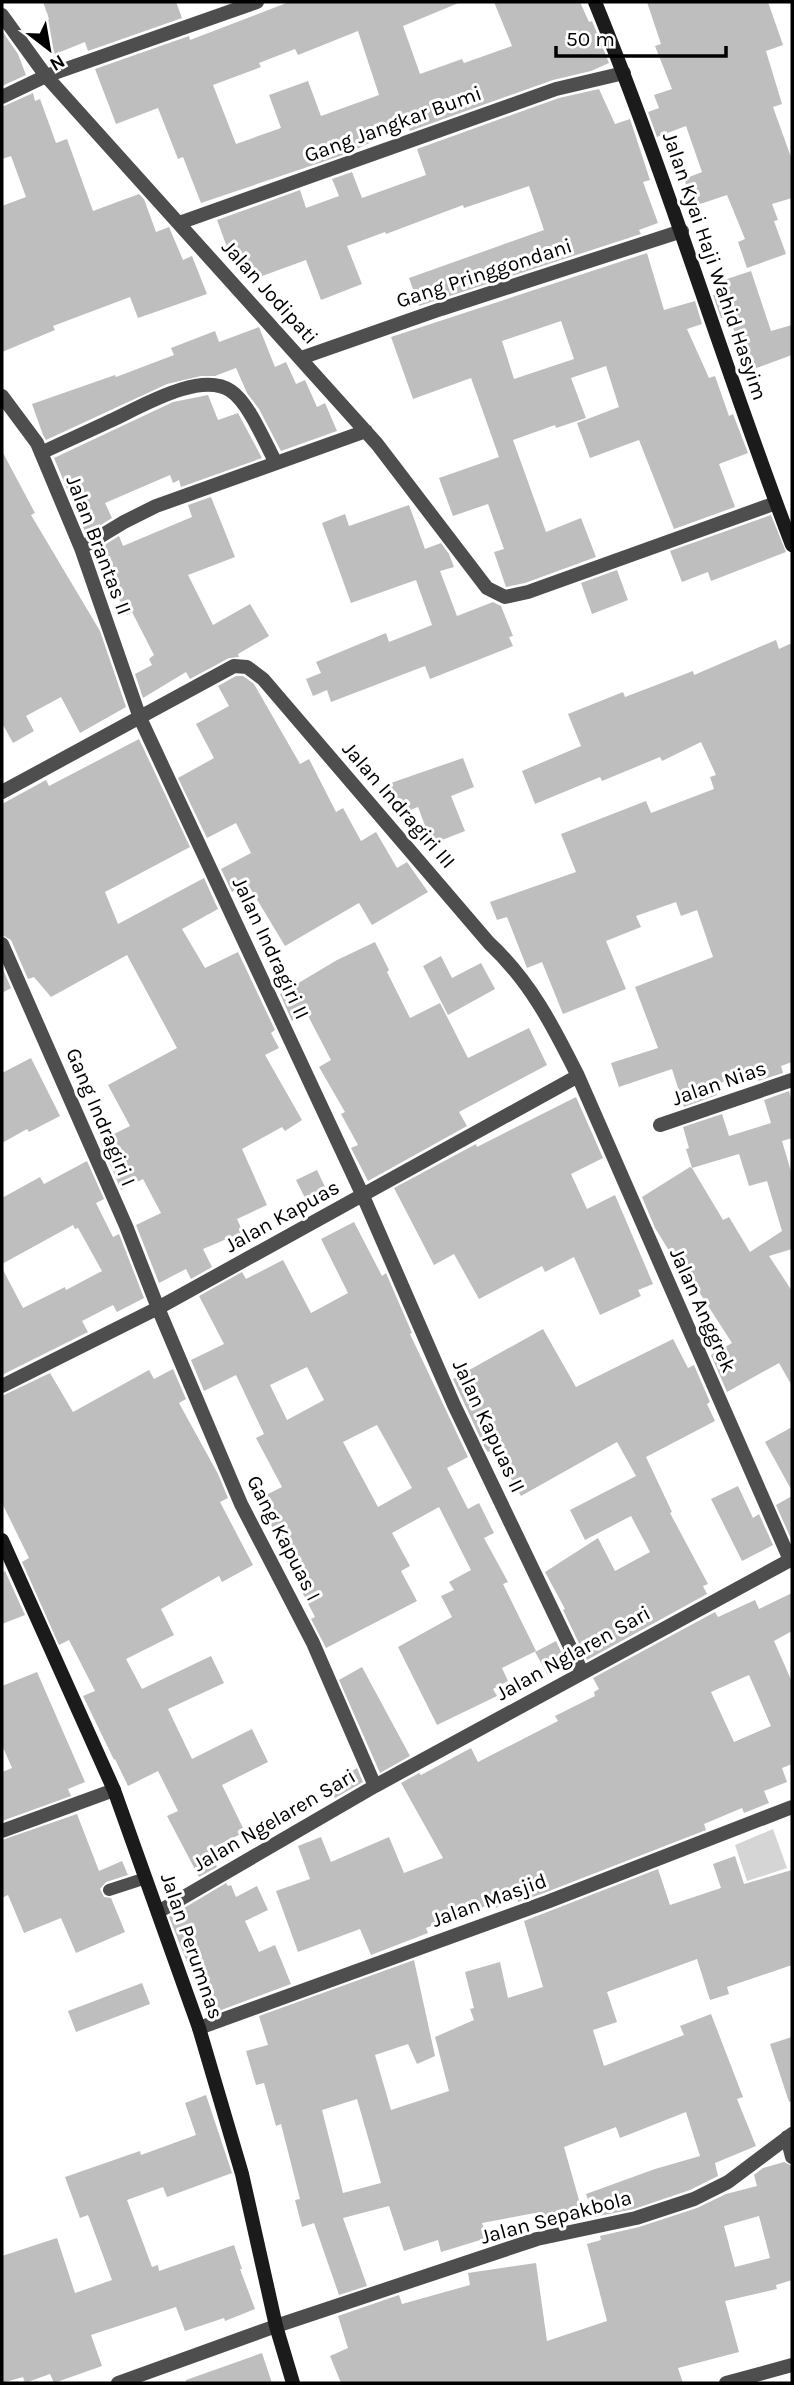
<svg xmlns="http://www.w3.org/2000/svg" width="794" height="2385" viewBox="0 0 794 2385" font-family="Karla,sans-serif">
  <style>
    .green { fill: #d5d5d5 }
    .building { fill: #bebebe; fill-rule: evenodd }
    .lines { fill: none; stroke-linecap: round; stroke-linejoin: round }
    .service { stroke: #4e4e4e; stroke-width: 12 }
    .minor { stroke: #4e4e4e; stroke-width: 14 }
    .tertiary { stroke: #4e4e4e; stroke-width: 14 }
    .secondary { stroke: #1b1b1b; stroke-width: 14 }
    .labels { text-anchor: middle; stroke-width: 6; stroke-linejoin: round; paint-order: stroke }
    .street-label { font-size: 21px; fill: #000; stroke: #fff }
  </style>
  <rect width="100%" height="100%" fill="#fff"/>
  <path class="green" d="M773 1829 787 1868 747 1881 735 1845Z"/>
  <path class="building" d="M43 2H176L182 18 88 51 85 42 55 54 43 21 49 19Z
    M289 2H461L403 26 420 74 462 59 464 63 512 46 494 2H580L589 22 592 21 609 63 591 71 553 80 410 131 408 126 373 139 374 141 346 154 201 203 183 157 178 159 158 108 116 124 95 69 189 36 190 40ZM358 31 379 95 321 116 308 81 269 95 281 128 236 144 213 85 261 67 259 63 295 49 298 55Z
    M647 2H768L783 45 766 51 782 104 773 107 792 160V198L772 204 778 220 774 221 786 254 747 268 738 242 745 239 727 195 694 206 684 179 702 172 686 126 657 137 648 112 659 108 654 95 672 89 655 46 661 44Z
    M2 31 18 54 26 75 2 86Z
    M599 89 615 124 630 119 650 180 643 182 658 223 639 230 641 234 419 306 409 278 544 230 529 186 464 208 463 205 386 234 385 232 347 246 362 284 321 300 306 260 254 279 245 253 231 258 217 220 300 190 306 208 339 196 332 179 352 172 362 198 426 175 417 149 559 98Z
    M33 93 35 101 40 99 56 143 67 139 93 211 139 194 144 199 156 232 169 227 183 260 192 256 207 294 138 318 130 297 53 326 55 330 2 352V206L26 197 11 156 2 159V107Z
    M647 253 664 310 695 301 702 324 687 329 709 378 715 376 729 416 733 414 748 453 719 464 735 507 674 529 639 440 590 458 577 423 619 407 606 366 571 378 586 418 556 428 555 425 513 440 546 532 581 518 596 557 525 583 506 587 494 552 504 549 488 504 453 516 439 478 499 457 471 378 413 399 391 337ZM561 321 574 359 514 379 502 341Z
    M751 271 771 331 792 325V355L748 371 729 316 721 318 713 295 721 293 718 282Z
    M259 327 275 367 286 362 296 384 305 380 317 407 325 403 337 431 281 451 259 409 247 393 236 368 215 376H201L167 384 46 440 43 435 32 404 115 375 116 377 174 355 171 348 215 331 219 342Z
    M208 395 218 420 238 413 262 458 181 487 179 480 173 483 170 475 105 503 112 518 86 534 54 458 173 402Z
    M2 451 35 513 31 515 100 631 126 707 80 733 61 697 26 716 34 731 13 743 2 723Z
    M211 497 235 557 188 575 213 625 250 604 269 636 238 654 239 657 229 658 190 679 186 672 143 698 135 674 152 665 149 659 154 655 132 612 127 615 95 551 119 536 123 546 192 517 188 505Z
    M409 505 425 549 441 543 449 554 454 567 440 571 457 616 493 602 501 606 513 636 509 637 513 646 430 679 425 666 331 702 327 690 313 696 306 679 321 673 316 662 386 633 389 642 432 625 416 580 351 603 322 523 345 514 349 526Z
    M771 515 786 552 711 581 708 572 682 582 670 551Z
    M617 570 628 600 592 614 581 583Z
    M776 640 779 649 792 643V1062L781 1066 783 1073 758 1081 755 1071 714 1085 717 1095 684 1107 672 1069 619 1087 611 1063 658 1048 635 987 713 957 697 910 681 916 676 902 636 916 641 927 606 941 626 989 563 1014 542 962 527 968 507 917 497 920 490 902 576 872 561 834 646 801 651 813 714 789 710 777 716 775 701 742 662 761 660 757 602 781 600 777 535 804 522 771 581 746 568 714 623 692 625 697 693 671 694 675Z
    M236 676H243L254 684 300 764 309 759 336 812 343 808 361 841 376 832 397 868 407 862 428 892 372 925 359 903 285 946 247 883 232 892 221 869 251 853 236 823 207 838 178 778 214 758 196 724 229 706 218 686Z
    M139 739 190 847 105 892 118 924 204 878 218 909 182 929 205 968 238 952 275 1030 271 1033 279 1048 265 1055 302 1120 285 1131 282 1127 242 1149 267 1205 237 1219 243 1232 203 1249 212 1267 191 1279 186 1269 159 1283 136 1225 161 1213 143 1179 121 1190 100 1141 130 1126 108 1085 177 1048 127 955 51 997 34 977 28 979 11 940 2 935V804L46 780 49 786Z
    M463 758 474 787 451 796 465 831 432 844 418 807 400 814 388 784Z
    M375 942 389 970 387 972 410 1018 440 1003 468 1058 529 1028 547 1065 459 1112 467 1126 368 1181 351 1148 358 1145 341 1114 345 1112 319 1067 331 1060 306 1012 292 1021 280 994 337 960Z
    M441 956 452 978 481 963 495 989 448 1015 423 966Z
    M2 967 11 988 2 993Z
    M31 1058 60 1116 29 1132 27 1129 2 1143V1073Z
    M789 1091 792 1103V1138L782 1141 792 1175V1249L769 1256 792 1291V1386L779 1363 727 1392 711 1355 732 1343 692 1281 689 1283 655 1228 642 1197 690 1167 692 1168 686 1149 689 1148 683 1127 722 1114 729 1136 771 1123 764 1100ZM739 1154 749 1186 767 1181 782 1231 750 1252 729 1217 723 1220 692 1168Z
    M576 1097 603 1158 571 1174 587 1209 615 1195 653 1284 638 1290 641 1296 600 1315 574 1257 545 1272 542 1266 479 1299 454 1254 434 1265 394 1188 476 1144 477 1147Z
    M87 1161 104 1199 96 1203 113 1237 119 1234 144 1298 117 1312 113 1305 82 1321 88 1332 2 1375V1268L23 1308 65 1287 66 1290 102 1271 78 1228 75 1229 73 1225 2 1264V1198L40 1177 44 1184Z
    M317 1170 327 1191 306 1200 296 1180Z
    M354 1222 382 1276 386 1273 412 1333 410 1334 468 1457 447 1468 468 1509 479 1503 494 1533 484 1538 508 1582 503 1584 536 1651 502 1668 508 1681 493 1689 497 1696 437 1725 398 1647 452 1617 441 1596 454 1590 449 1582 471 1570 439 1507 392 1533 410 1566 401 1571 417 1601 326 1648 311 1619 315 1617 279 1547 282 1546 258 1499 282 1487 256 1438 264 1434 236 1375 204 1391 191 1360 224 1344 199 1296 242 1272 246 1279 283 1260 311 1313 348 1293 321 1239ZM307 1367 324 1400 287 1420 270 1385ZM377 1425 412 1488 378 1507 343 1442Z
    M543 1329 576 1387 673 1339 688 1368 694 1365 710 1402 707 1404 715 1421 646 1457 672 1512 670 1513 708 1584 703 1586 707 1594 587 1660 563 1610 565 1609 545 1572 598 1538 615 1571 650 1552 631 1516 585 1540 570 1510 636 1476 617 1442 521 1496 494 1449 488 1452 485 1448 453 1379Z
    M173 1369 186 1399 179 1403 218 1474 228 1498 220 1502 253 1565 222 1582 219 1576 161 1609 174 1635 126 1659 142 1689 211 1656 224 1683 168 1709 192 1759 252 1729 268 1762 222 1785 245 1832 208 1850 217 1867 199 1877 167 1816 178 1811 158 1771 128 1786 115 1759 114 1760 83 1696 95 1691 69 1640 59 1645 22 1562 29 1558 2 1503V1396L50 1373 73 1412 149 1370 154 1379Z
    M792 1427V1491L765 1442Z
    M738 1486 753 1518 759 1514 773 1545 742 1561 711 1499Z
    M792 1496V1541L776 1505Z
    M5 1571 25 1615 2 1624V1573Z
    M792 1593V1631L774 1641 792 1682V1764L782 1768 787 1782 764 1791 769 1803 744 1813 742 1808 704 1824 706 1830 544 1893 518 1902 517 1897 496 1908 494 1903 426 1928 428 1933 371 1955 360 1929 298 1952 276 1891 310 1879 298 1846 321 1837 331 1862 389 1837 404 1873 443 1858 401 1783 419 1773 421 1775 471 1748 478 1762 558 1721 555 1716 595 1696 594 1692 599 1689 593 1678 715 1612 718 1617 755 1600 759 1609ZM749 1675 771 1726 734 1742 711 1692Z
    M556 1641 567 1664 548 1675 535 1652Z
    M362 1667 410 1756 380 1773 339 1680Z
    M37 1672 85 1782 68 1789 71 1796 2 1821V1772L12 1768 2 1745V1686Z
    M357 1768 363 1782 335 1798 328 1785Z
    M77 1814 99 1871 122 1861 128 1875 106 1882 100 1889 104 1897 111 1898 125 1932 76 1953 61 1918 24 1933 8 1895 2 1898V1840Z
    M735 1856 744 1884 792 1870V1965L727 1987 729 1994 710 2000 697 1959 607 1992 617 2022 593 2030 604 2066 684 2035 680 2026 711 2014 743 2097 737 2099 756 2146 715 2163 718 2176 690 2190 634 2209 594 2217 586 2194 655 2169 700 2156 686 2112 620 2138 616 2127 564 2147 581 2207 537 2219 535 2213 482 2223 487 2238 441 2252 438 2240 404 2251 389 2206 343 2218 367 2286 339 2295 314 2223 302 2227 295 2200 300 2199 281 2124 276 2126 264 2083 256 2085 246 2051 268 2045 259 2016 414 1960 435 2056 417 2064 408 2044 375 2055 391 2110 449 2091 435 2037 474 2020 470 2009 474 2008 465 1972 500 1962 508 1998 543 1987 524 1921 658 1869 670 1905 721 1888 713 1864ZM357 2099 381 2183 343 2193 322 2110Z
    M226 1883 228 1886 231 1885 236 1897 257 1886 268 1910 245 1921 259 1952 275 1945 291 1984 208 2015 169 1917Z
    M142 1983 150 2004 76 2032 68 2011Z
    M792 2037V2101L789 2102 770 2044Z
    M206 2095 232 2173 167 2197 163 2187 127 2200 152 2267 158 2265 159 2271 234 2245 242 2269H240L255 2309 225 2321 224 2318 185 2331 176 2307 91 2335 102 2366 54 2383 50 2374 25 2383 23 2377 2 2383V2256L57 2238 75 2293 112 2280 88 2215 80 2218 65 2177 140 2151 141 2155 196 2135 185 2103Z
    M784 2162 792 2166V2280L776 2285 777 2289 725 2301 739 2352 678 2368 683 2383H341L330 2356 348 2348 338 2316 399 2295 402 2304 470 2285 468 2273 536 2263 547 2341 607 2321 587 2244 601 2240 600 2236 639 2227 697 2208 726 2194 757 2186 754 2175 763 2168ZM759 2216 770 2258 735 2267 724 2226Z
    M262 2353 272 2383H186V2380Z"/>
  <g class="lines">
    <path class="service" d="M109 1890 146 1878"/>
    <path class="minor" d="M2 15 46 76 377 444 487 588 505 597 528 592 776 503
      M2 97 46 76 257 2
      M179 223 556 89 624 73
      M301 358 441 309 682 231
      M2 396 37 443 81 548 140 718 363 1196 454 1405 582 1672
      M41 453C64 442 87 432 110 421 139 408 200 370 231 391 249 403 265 443 276 463
      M81 548 124 522 156 506 366 431
      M2 792 234 666 247 667 263 679 489 943C530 981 553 1026 578 1076L790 1560
      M2 944 126 1226 158 1308 241 1504 313 1643 375 1786
      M660 1125 792 1080
      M2 1386 158 1308 578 1076
      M2 1831 114 1790
      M158 1912 375 1786 792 1559
      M199 2028 547 1902 792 1807
      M787 2137 792 2157
      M276 2326 537 2239 636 2218 694 2199 728 2182 792 2134
      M726 2383 792 2365"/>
    <path class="tertiary" d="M118 2383 276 2326"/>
    <path class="secondary" d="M595 2C668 180 723 365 792 545
      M2 1540 114 1790 199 2028 242 2174 276 2326 293 2383"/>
  </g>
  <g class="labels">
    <g class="street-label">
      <text transform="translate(393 124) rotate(-20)" y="7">Gang Jangkar Bumi</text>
      <text transform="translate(715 266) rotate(71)" y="7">Jalan Kyai Haji Wahid Hasyim</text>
      <text transform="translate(484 273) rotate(-18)" y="7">Gang Pringgondani</text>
      <text transform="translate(270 292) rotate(48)" y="7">Jalan Jodipati</text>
      <text transform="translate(99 545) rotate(69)" y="7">Jalan Brantas II</text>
      <text transform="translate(399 805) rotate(49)" y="7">Jalan Indragiri III</text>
      <text transform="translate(271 948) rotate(65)" y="7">Jalan Indragiri II</text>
      <text transform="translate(719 1083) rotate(-19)" y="7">Jalan Nias</text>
      <text transform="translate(101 1117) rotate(67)" y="7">Gang Indragiri I</text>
      <text transform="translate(282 1216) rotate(-29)" y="7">Jalan Kapuas</text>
      <text transform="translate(703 1310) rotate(66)" y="7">Jalan Anggrek</text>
      <text transform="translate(489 1426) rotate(65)" y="7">Jalan Kapuas II</text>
      <text transform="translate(284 1538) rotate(63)" y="7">Gang Kapuas I</text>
      <text transform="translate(573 1653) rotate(-29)" y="7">Jalan Nglaren Sari</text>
      <text transform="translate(274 1820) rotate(-30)" y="7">Jalan Ngelaren Sari</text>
      <text transform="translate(489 1900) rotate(-20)" y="7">Jalan Masjid</text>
      <text transform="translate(192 1946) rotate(71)" y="7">Jalan Perumnas</text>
      <text transform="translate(556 2217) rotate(-15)" y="7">Jalan Sepakbola</text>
    </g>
  </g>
  <rect width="794" height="2385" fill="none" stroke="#000000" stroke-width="7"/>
  <g transform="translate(49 49) rotate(149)" stroke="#ffffff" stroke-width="5" paint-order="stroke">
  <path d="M0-5L12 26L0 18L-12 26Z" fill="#000000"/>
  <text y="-10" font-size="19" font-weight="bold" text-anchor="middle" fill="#000000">N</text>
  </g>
  <path d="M556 46v10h170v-10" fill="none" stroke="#000000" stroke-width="3.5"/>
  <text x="566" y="46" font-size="21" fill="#000000" stroke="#ffffff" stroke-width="5" paint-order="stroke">50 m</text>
</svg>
